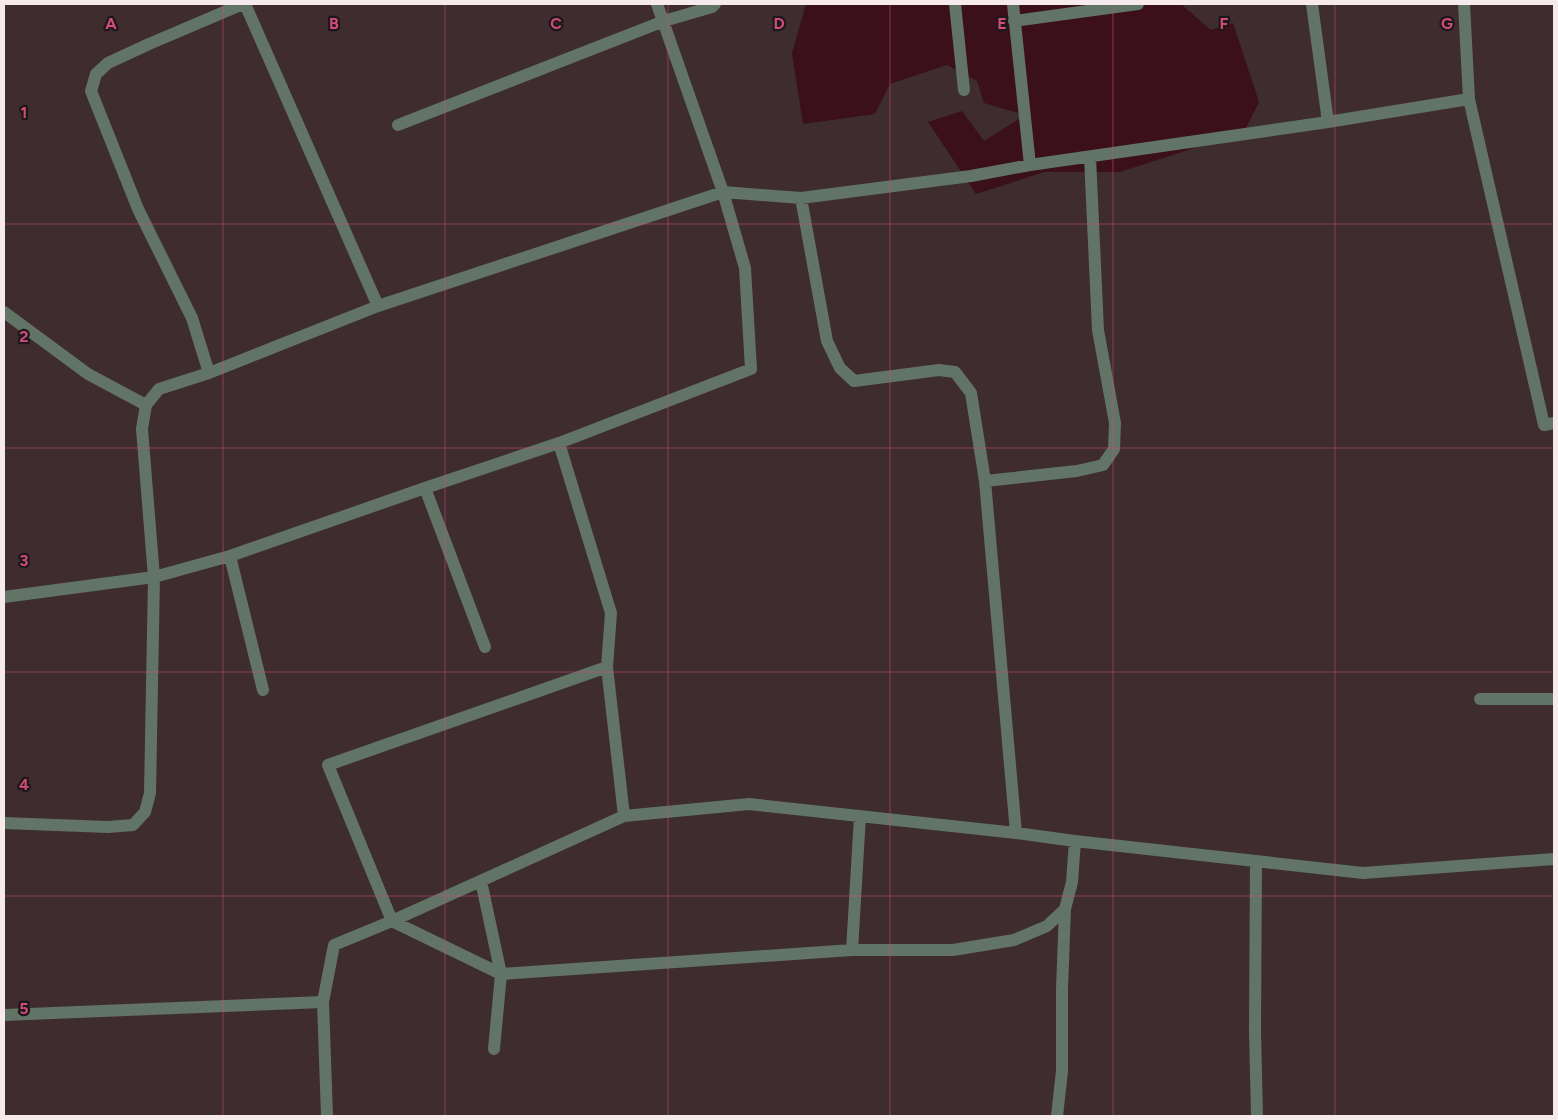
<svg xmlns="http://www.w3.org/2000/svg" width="1558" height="1120" viewBox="0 0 1558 1120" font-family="Figtree,sans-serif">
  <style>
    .water { fill: #3b101b }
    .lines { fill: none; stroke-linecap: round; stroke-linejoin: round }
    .minor { stroke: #617465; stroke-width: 12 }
    .grid { fill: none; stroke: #cf4c7f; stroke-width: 1; stroke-opacity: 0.55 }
    .grid-label { font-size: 16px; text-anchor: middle; font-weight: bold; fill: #cf4c7f; stroke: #1f1718; stroke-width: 4.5; stroke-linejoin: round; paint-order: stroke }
  </style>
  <rect width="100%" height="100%" fill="#3e2c2f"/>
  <path class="water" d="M806 4H1181L1211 30 1233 23 1259 102 1244 132 1120 172H1044L976 194 928 122 962 111 984 141 1025 115 984 103 977 81 947 65 890 84 875 114 803 124 792 53Z"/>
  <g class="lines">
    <path class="minor" d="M245 4 378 306
      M955 4 964 90
      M1013 4 1030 165
      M1312 4 1328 122
      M1464 4 1469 99 1544 425 1554 423
      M1014 21 1138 4
      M398 125 664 21 712 7 715 4
      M801 198 827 341 840 368 854 381 939 370 955 372 971 393 985 481 1016 833
      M4 312 88 374 146 405
      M209 373 192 318 138 209 91 91 96 74 108 63 149 44 243 4
      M985 481 1077 471 1103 465 1114 449 1115 423 1098 330 1090 157
      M425 488 485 647
      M230 556 263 690
      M4 597 154 577 230 556 425 488 559 443 751 369 745 268 723 192 657 4
      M607 667 328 765 392 921 501 974 852 950H953L1014 940 1047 926 1065 909 1072 882 1075 841
      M1480 699H1554
      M624 816 749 804 1016 833 1075 841 1363 873 1554 859
      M4 823 108 827 133 825 145 812 150 793 154 577 142 429 146 405 159 389 209 373 378 306 723 192 801 198 971 176 1030 165 1328 122 1469 99
      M1256 861 1255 1031 1257 1116
      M481 881 501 974 494 1049
      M852 950 860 816
      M323 1002 327 1116
      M4 1015 323 1002 334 945 392 921 624 816 607 667 611 613 559 443
      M1057 1116 1062 1071V989L1065 909"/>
  </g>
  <path class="grid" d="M223 4V1116M445 4V1116M668 4V1116M890 4V1116M1113 4V1116M1335 4V1116M4 224H1554M4 448H1554M4 672H1554M4 896H1554"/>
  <g class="grid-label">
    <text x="111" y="29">A</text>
    <text x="334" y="29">B</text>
    <text x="556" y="29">C</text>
    <text x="779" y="29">D</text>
    <text x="1002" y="29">E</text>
    <text x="1224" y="29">F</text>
    <text x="1447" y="29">G</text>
    <text x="24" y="118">1</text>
    <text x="24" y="342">2</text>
    <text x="24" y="566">3</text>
    <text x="24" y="790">4</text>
    <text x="24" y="1014">5</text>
  </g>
  <rect width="1558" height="1120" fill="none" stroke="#f7eaec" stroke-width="10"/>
</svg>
